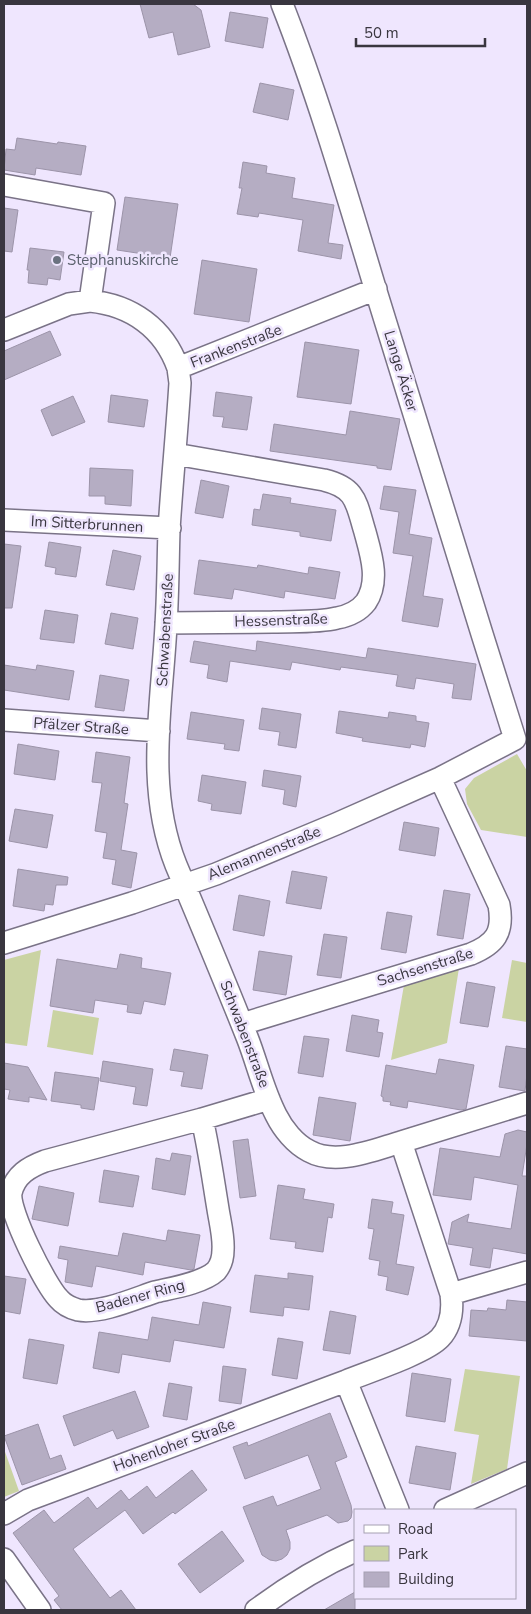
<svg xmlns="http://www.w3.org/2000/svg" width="531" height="1614" viewBox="0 0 531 1614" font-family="'Nunito Sans',sans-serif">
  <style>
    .green { fill: #cad3a3 }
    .building { fill: #b5adc3; stroke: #9c94a9 }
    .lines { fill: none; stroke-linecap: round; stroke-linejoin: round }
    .street-casing { stroke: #7a7387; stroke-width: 24 }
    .street { stroke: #fff; stroke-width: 21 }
    .worship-dot { fill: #6b7280; stroke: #efe6fe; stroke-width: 2 }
    .labels { text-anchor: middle; stroke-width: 5; stroke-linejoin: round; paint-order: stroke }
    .worship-label { font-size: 15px; fill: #5b616d; stroke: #efe6fe; text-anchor: start }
    .street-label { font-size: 15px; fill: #39363f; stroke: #efe6fe }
  </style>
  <rect width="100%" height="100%" fill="#efe6fe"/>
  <path class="green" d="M517 754 527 771V837L481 830 467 804 465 789 474 778Z
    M41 950 27 1046 4 1043V960Z
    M512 960 527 963V1022L502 1018Z
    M459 968 447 1043 391 1060 404 985Z
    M53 1010 99 1018 93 1055 47 1047Z
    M465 1369 520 1376 507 1469 471 1484 479 1435 454 1431Z
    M4 1449 19 1491 4 1497Z"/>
  <path class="building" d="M140 4H193L201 10 210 47 178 55 173 32 149 38Z
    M230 12 268 18 263 48 225 41Z
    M260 83 294 90 288 120 253 112Z
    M17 138 57 144 58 142 86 146 81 175 36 168 35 175 4 170 6 149 15 150Z
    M243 162 267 166 266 173 295 178 292 198 334 205 328 243 343 245 341 259 298 251 303 220 259 213 258 217 237 214 242 188H239Z
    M125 197 178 204 170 258 117 250Z
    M4 208 18 210 12 252 4 251Z
    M30 248 64 252 60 280 48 278 47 285 28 283 29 270H27Z
    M202 260 257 269 249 322 194 314Z
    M50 331 61 355 4 380V351Z
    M305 342 359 350 351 404 297 397Z
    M216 392 252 397 247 430 222 427 224 417 213 416Z
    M111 395 148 400 144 427 108 422Z
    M73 396 85 422 52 436 41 410Z
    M350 411 400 419 391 470 377 468V466L270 451 274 424 346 435Z
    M90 468 133 470 131 506 105 504V496H89Z
    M201 480 229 486 223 518 195 513Z
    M384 486 416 490 409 534 432 538 423 596 443 599 438 627 402 621 413 556 393 553 399 512 380 509Z
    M263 494 291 498 290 503 336 510 331 541 300 536V532L252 525 254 509 260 510Z
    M49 542 81 547 76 577 55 574 56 568 45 566Z
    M4 544 21 546 12 608H4Z
    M113 550 141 556 134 590 106 585Z
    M199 560 257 568 258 565 308 574 309 567 340 572 335 599 285 591 284 598 234 589 232 599 194 594Z
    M45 610 78 615 74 643 40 639Z
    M111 613 138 618 133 649 105 644Z
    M194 641 256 651 257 641 366 658 368 648 476 664 471 700 452 698 454 684 416 678 414 689 396 686 398 675 341 667 340 670 292 662 290 670 230 661 227 682 207 678 209 665 190 662Z
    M4 665 36 670 37 665 74 671 69 700 4 690Z
    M100 675 129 680 124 711 95 707Z
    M262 708 301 714 296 748 278 745 280 732 259 729Z
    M339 711 388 718 389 712 416 716V721L429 723 425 747 411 744 410 748 362 741 363 738 336 733Z
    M191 712 244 720 239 751 224 749 225 744 187 739Z
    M18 744 59 751 55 780 14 774Z
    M96 752 130 757 124 803 128 804 121 850 137 853 131 888 112 884 116 860 103 858 107 833 95 831 102 783 92 782Z
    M264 770 301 776 296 807 283 804 285 790 262 786Z
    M202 775 246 782 241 814 211 810 212 804 198 801Z
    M15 809 53 815 47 848 9 841Z
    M404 822 439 828 435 856 399 850Z
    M18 869 68 877 67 885H56L53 905 45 904 44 911 13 906Z
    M292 871 327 877 321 909 286 903Z
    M444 890 470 894 463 939 437 935Z
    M239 895 270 901 264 936 233 930Z
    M387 912 412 916 406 953 381 949Z
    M324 934 347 937 341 978 317 975Z
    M259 951 292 956 286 995 253 990Z
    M120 954 142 958 141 968 171 973 165 1005 144 1001 141 1014 127 1012 128 1005 95 1000 93 1013 50 1006 57 959 117 969Z
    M467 982 495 987 488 1027 460 1023Z
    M352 1015 379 1020 377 1032 383 1033 379 1057 346 1051Z
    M304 1036 329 1039 323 1077 298 1073Z
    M506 1046 527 1049V1074L525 1091 499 1087Z
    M174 1049 208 1055 202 1089 181 1086 184 1072 170 1070Z
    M439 1059 474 1065 466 1109 461 1110 408 1101 407 1108 390 1105 391 1102 383 1101V1097L381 1096 386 1065 436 1074Z
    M103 1061 153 1069 147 1106 133 1104 136 1087 100 1081Z
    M4 1063 28 1067 47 1100 29 1097V1102L8 1099 10 1090 4 1089Z
    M55 1072 99 1078 94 1110 81 1108V1105L51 1101Z
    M319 1097 356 1103 350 1141 313 1135Z
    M518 1130 527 1132V1144L522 1176H527V1254L493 1248 490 1268 470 1265 473 1248 448 1244 452 1222 469 1214 467 1222 511 1229 518 1185 474 1177 471 1200 433 1195 440 1148 500 1157 505 1134Z
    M248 1139 256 1196 240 1198 233 1141Z
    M172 1153 191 1156 185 1195 152 1189 156 1158 170 1161Z
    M104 1170 139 1176 133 1207 99 1202Z
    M278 1185 305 1189 303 1199 334 1204 332 1218 328 1217 323 1252 295 1248 296 1242 270 1239Z
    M39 1186 74 1193 68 1226 32 1219Z
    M372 1199 393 1202 391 1213 404 1215 396 1264 414 1267 408 1295 386 1290 388 1277 378 1275 380 1261 369 1259 374 1229 368 1228Z
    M168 1230 200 1235 194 1269 191 1270 145 1262 143 1275 96 1266 92 1287 65 1282 68 1260 58 1258 60 1246 118 1256 123 1233 166 1241Z
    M288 1273 313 1276 309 1310 284 1307 283 1316 250 1312 255 1275 288 1279Z
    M4 1276 26 1279 20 1314 4 1311Z
    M507 1300 527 1302V1341L469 1336 471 1310 487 1311 488 1308 506 1310Z
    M203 1302 231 1307 224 1348 174 1340 170 1362 122 1354 119 1373 93 1368 99 1332 148 1340 152 1317 199 1325Z
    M330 1311 356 1316 350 1354 323 1350Z
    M278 1338 303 1342 297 1379 272 1375Z
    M29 1339 64 1345 57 1384 23 1378Z
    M223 1366 246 1369 241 1404 219 1401Z
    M412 1373 451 1379 445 1422 406 1416Z
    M169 1383 192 1387 187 1420 163 1416Z
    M135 1391 149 1427 117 1439 113 1430 74 1446 63 1416Z
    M330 1413 347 1457 335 1462 351 1505 352 1512 351 1518 348 1521 338 1523 327 1515 286 1530 290 1542V1549L287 1555 282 1559 276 1561 270 1560 262 1555 243 1507 273 1496 277 1506 321 1489 308 1455 245 1479 233 1447 247 1442 248 1446Z
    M38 1424 50 1459 61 1455 66 1469 22 1485 4 1436Z
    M416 1446 456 1453 450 1490 409 1483Z
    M192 1470 207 1490 175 1514 173 1512 143 1534 125 1510 73 1549 110 1598 121 1590 136 1610H62L54 1600 59 1596 13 1533 44 1510 54 1523 88 1497 97 1509 121 1490 129 1500 147 1486 156 1498Z
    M222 1531 244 1561 200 1593 178 1564Z
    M355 1592V1610H324Z"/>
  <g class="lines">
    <g class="street-casing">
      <path id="street" d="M4 185 104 203 90 301C131 305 164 328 178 368L376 289
        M4 330 69 304 90 301
        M178 368 180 383C177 432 172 481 169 530 168 562 168 593 166 625 162 705 145 787 176 865 200 922 224 979 247 1037 257 1062 263 1090 276 1115 283 1129 295 1144 309 1151 336 1166 373 1150 401 1142L451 1294C453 1309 451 1326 440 1338 426 1353 368 1372 346 1381L398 1510
        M4 520 170 528
        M166 623C202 623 237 622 273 622 293 621 316 623 337 618 348 616 359 611 366 602 380 581 371 554 365 532 356 503 357 488 324 480L175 454
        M4 720 159 731
        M4 943 132 903 216 874 336 824 440 778 515 739C468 590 422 441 376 291 347 195 319 98 282 4
        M242 1024 471 954C495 944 504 933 499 905L440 778
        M202 1119C209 1149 213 1179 218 1209 220 1222 224 1237 223 1250 223 1258 221 1265 216 1271 203 1283 172 1288 155 1292 134 1299 100 1314 78 1310 71 1308 64 1305 59 1299 46 1286 8 1211 11 1193 15 1175 29 1167 45 1161L202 1119 269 1099
        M401 1142 527 1103
        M451 1294 527 1272
        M445 1510 527 1473
        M4 1514 28 1500 346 1381
        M4 1559 40 1610
        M256 1610C287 1587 319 1567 355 1551"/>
    </g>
    <use href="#street" class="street"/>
  </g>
  <circle class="worship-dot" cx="57" cy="260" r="5"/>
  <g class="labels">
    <g class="worship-label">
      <text x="67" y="265">Stephanuskirche</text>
    </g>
    <g class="street-label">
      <text transform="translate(236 346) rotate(-21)" y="5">Frankenstraße</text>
      <text transform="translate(401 371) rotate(73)" y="5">Lange Äcker</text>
      <text transform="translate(87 524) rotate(3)" y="5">Im Sitterbrunnen</text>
      <text transform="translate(281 620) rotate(-2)" y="5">Hessenstraße</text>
      <text transform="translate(165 630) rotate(-87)" y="5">Schwabenstraße</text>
      <text transform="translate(81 726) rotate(4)" y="5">Pfälzer Straße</text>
      <text transform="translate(264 853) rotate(-22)" y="5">Alemannenstraße</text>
      <text transform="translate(425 967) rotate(-17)" y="5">Sachsenstraße</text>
      <text transform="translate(245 1034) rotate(69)" y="5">Schwabenstraße</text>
      <text transform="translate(140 1296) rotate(-15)" y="5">Badener Ring</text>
      <text transform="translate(174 1445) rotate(-20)" y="5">Hohenloher Straße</text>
    </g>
  </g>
  <rect width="531" height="1614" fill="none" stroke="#39363f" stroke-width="10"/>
  <rect x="354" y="1509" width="162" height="90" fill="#efe6fe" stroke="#a6a0b2"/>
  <rect x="364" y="1525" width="25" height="8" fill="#ffffff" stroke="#a6a0b2"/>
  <text x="398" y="1534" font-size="15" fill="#39363f">Road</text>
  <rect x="364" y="1546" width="25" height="15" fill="#cad3a3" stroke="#a6a0b2"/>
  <text x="398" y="1559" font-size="15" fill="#39363f">Park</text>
  <rect x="364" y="1572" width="25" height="15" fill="#b5adc3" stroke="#a6a0b2"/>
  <text x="398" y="1584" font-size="15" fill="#39363f">Building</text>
  <path d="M356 38v8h129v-8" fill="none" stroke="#39363f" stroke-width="2.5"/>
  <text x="364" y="38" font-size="15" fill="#39363f" stroke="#efe6fe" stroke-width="4" paint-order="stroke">50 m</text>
</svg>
